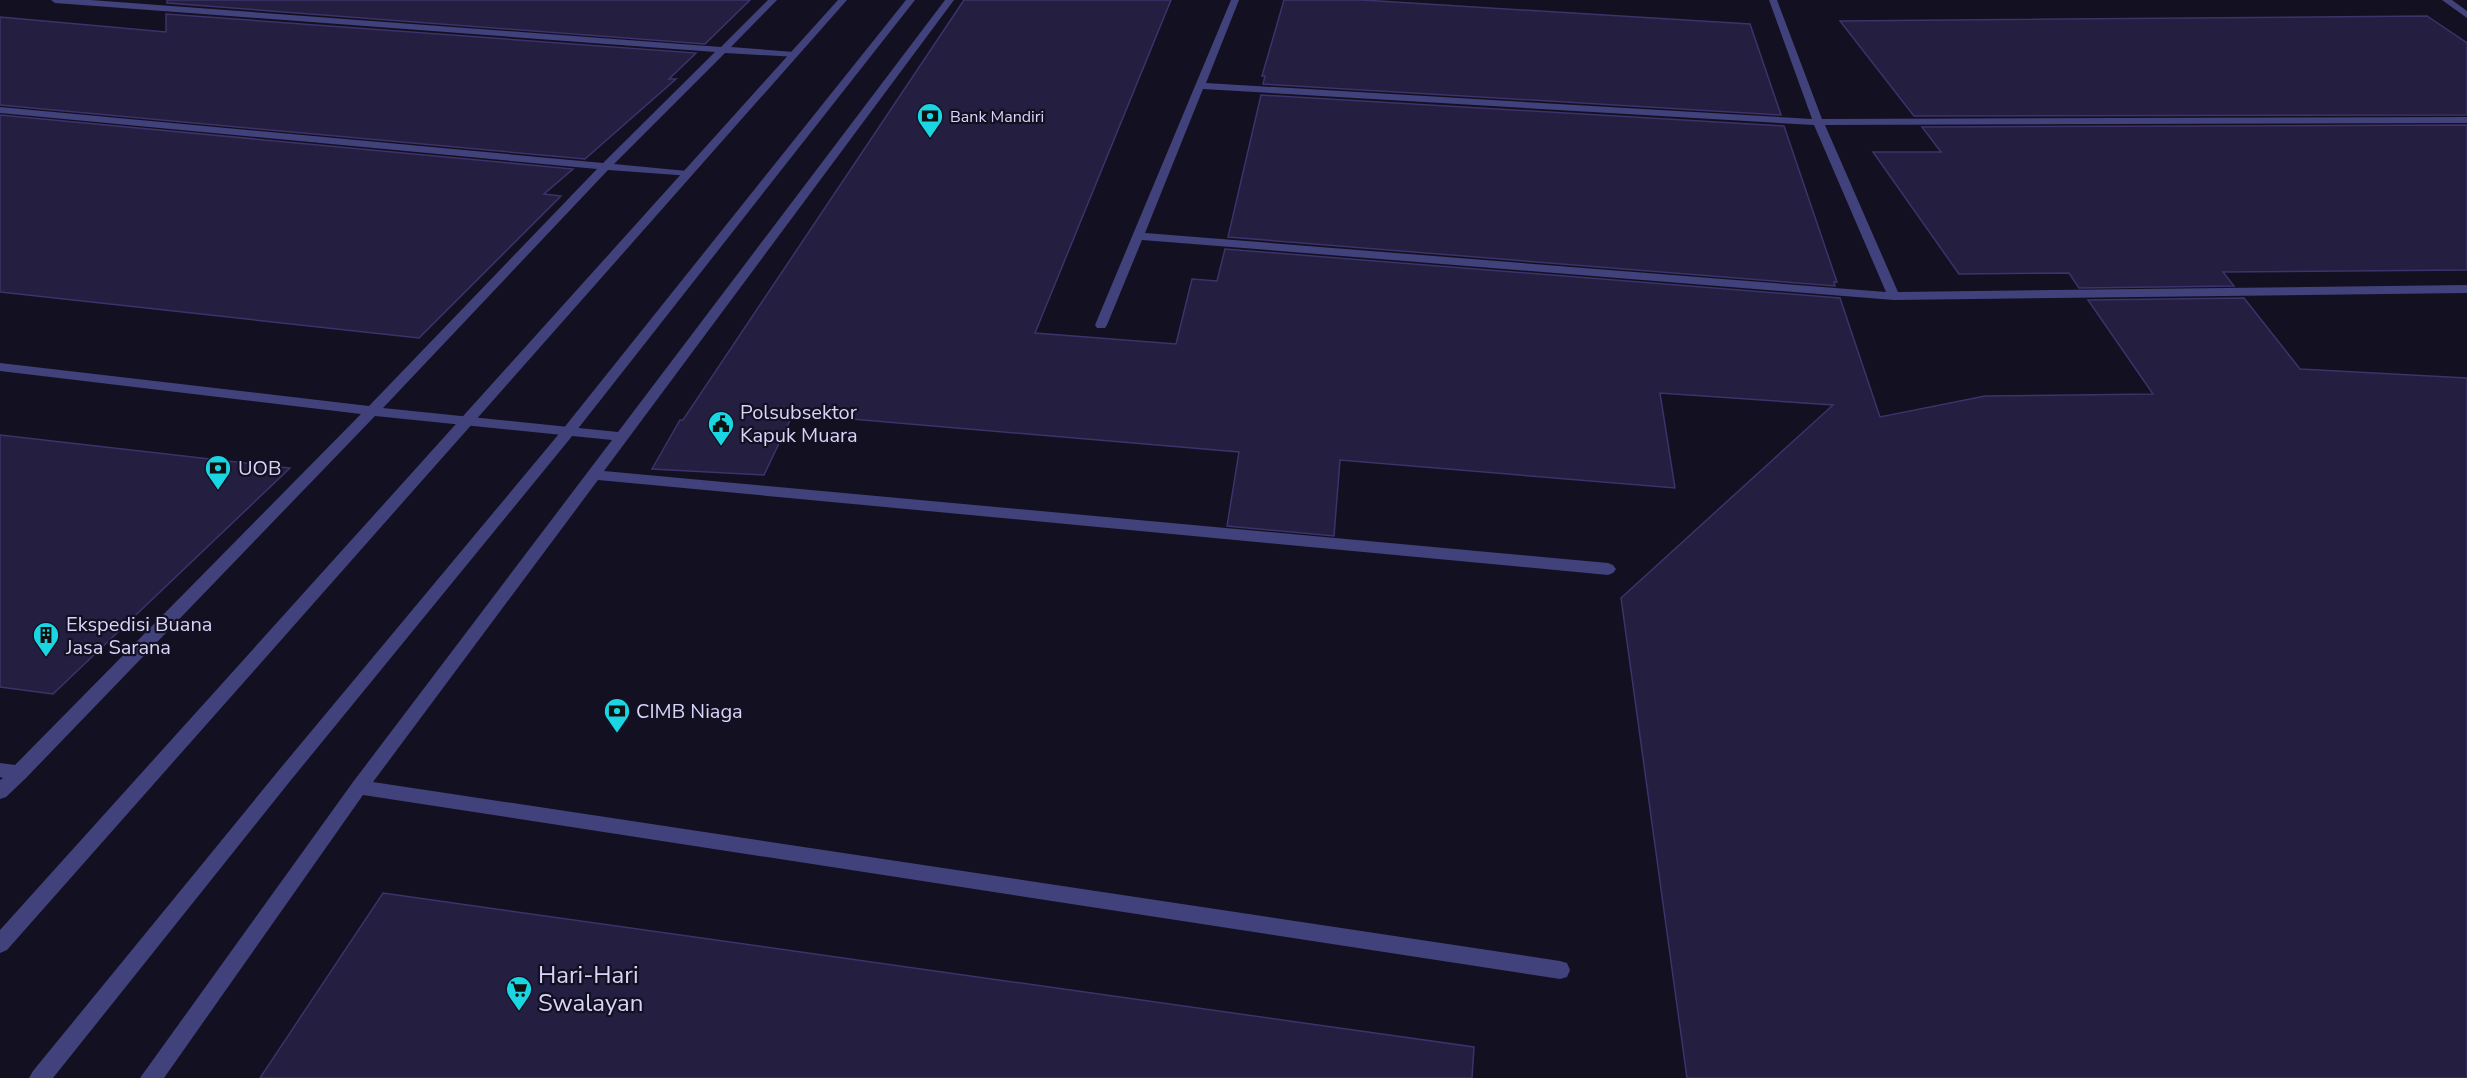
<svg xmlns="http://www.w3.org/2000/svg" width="2467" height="1078" viewBox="0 0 2467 1078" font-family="'Nunito Sans',sans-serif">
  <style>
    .building { fill: #241e40; stroke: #3c336a; stroke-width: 1.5 }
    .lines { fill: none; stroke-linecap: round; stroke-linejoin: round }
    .service { fill: #41417b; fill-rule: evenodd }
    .minor { fill: #41417b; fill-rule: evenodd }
    .labels { text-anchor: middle; stroke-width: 4.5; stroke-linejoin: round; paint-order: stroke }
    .far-poi-label { font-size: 16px; fill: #d8d5fa; stroke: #131021; text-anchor: start }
    .poi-label { font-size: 20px; fill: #d8d5fa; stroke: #131021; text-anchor: start }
    .near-poi-label { font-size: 24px; fill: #d8d5fa; stroke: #131021; text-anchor: start }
  </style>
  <rect width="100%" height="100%" fill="#131021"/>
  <path class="building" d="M167 0H750L705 44 167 3Z
    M964 0H1171L1035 333 1176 344 1192 279 1217 281 1225 249 1840 298 1880 417 1985 396 2153 394 2088 300 2244 298 2300 369 2467 378V1078H1687L1621 598 1833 405 1660 393 1675 488 1340 460 1334 536 1227 526 1239 452 793 414 764 475 652 469 680 420H683Z
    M1284 0H1362L1750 24 1781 115 1263 84 1265 76H1262Z
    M166 14 696 53 669 79H676L585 159 0 105V17L166 32Z
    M2427 16 2467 43V115L1914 116 1840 21Z
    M1261 95 1784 126 1837 282H1834L1835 286 1228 237Z
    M0 115 573 169 544 194 561 196 419 338 0 292Z
    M2467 125V270L2223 272 2234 286 2079 288 2069 273 1959 274 1873 152H1941L1922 127Z
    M0 435 290 468 53 694 0 687Z
    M383 893 1474 1047 1472 1078H260Z"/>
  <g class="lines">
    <path class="service" d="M51 0H91L721 47 768 0H777L731 47 794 52 797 53V57L725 53 614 164 687 171 692 174 691 176 608 170 383 408 618 432 945 0H954L604 471 1608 563 1613 565 1616 569 1613 573 1608 575 598 480 373 782 1560 961 1567 963 1570 970 1567 977 1560 979 363 795 164 1078H140L353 782 612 440 375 416 26 778 6 797 0 799V780L3 778 0 777V763L15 765 361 414 0 371V363L369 406 597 169 0 113V107L603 163 715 52 55 3Z
      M1231 0H1239L1206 83 1812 119 1769 0H1777L1822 119 2467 117V123L1825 125 1898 292 2467 285V293L1894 300 1142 240 1107 325 1105 328H1097L1095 325ZM1203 89 1814 125 1886 292 1145 233Z
      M2442 0H2452L2467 11V18Z"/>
    <path class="minor" d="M838 0H847L7 950 0 953V930Z
      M906 0H915L573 435 291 780 53 1078H29L33 1071 279 770 563 429Z"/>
  </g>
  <defs>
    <g id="bank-pin" transform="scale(1.35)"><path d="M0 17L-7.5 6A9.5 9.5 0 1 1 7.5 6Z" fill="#1ad5e2" stroke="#131021"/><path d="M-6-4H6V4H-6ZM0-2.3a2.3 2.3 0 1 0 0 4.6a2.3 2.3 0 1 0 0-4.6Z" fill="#111"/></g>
    <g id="civic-pin" transform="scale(1.35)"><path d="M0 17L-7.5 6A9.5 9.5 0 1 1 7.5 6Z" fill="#1ad5e2" stroke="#131021"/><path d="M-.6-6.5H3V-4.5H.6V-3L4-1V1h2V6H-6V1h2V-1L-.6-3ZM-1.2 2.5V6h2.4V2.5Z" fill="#111"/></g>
    <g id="building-pin" transform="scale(1.35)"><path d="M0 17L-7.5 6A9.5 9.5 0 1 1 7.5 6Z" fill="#1ad5e2" stroke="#131021"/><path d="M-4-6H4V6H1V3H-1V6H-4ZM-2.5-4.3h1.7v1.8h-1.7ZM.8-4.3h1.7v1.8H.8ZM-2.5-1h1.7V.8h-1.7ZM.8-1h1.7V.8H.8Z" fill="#111"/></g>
    <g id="supermarket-pin" transform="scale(1.35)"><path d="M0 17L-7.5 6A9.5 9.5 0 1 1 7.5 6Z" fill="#1ad5e2" stroke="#131021"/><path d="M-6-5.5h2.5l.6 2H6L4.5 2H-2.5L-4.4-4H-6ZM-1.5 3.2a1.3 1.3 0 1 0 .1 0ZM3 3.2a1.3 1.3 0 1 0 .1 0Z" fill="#111"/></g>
  </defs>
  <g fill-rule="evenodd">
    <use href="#bank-pin" x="930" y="116"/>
    <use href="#civic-pin" x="721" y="424"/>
    <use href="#bank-pin" x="218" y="468"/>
    <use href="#building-pin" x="46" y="635"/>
    <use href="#bank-pin" x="617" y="711"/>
    <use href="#supermarket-pin" x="519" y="989"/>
  </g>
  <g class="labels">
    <g class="far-poi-label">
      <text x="950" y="122">Bank Mandiri</text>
    </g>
    <g class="poi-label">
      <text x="740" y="419">Polsubsektor<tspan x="740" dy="23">Kapuk Muara</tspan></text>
      <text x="238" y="475">UOB</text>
      <text x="66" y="631">Ekspedisi Buana<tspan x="66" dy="23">Jasa Sarana</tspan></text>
      <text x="636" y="718">CIMB Niaga</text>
    </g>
    <g class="near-poi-label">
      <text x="538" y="983">Hari-Hari<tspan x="538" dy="28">Swalayan</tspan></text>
    </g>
  </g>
</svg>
